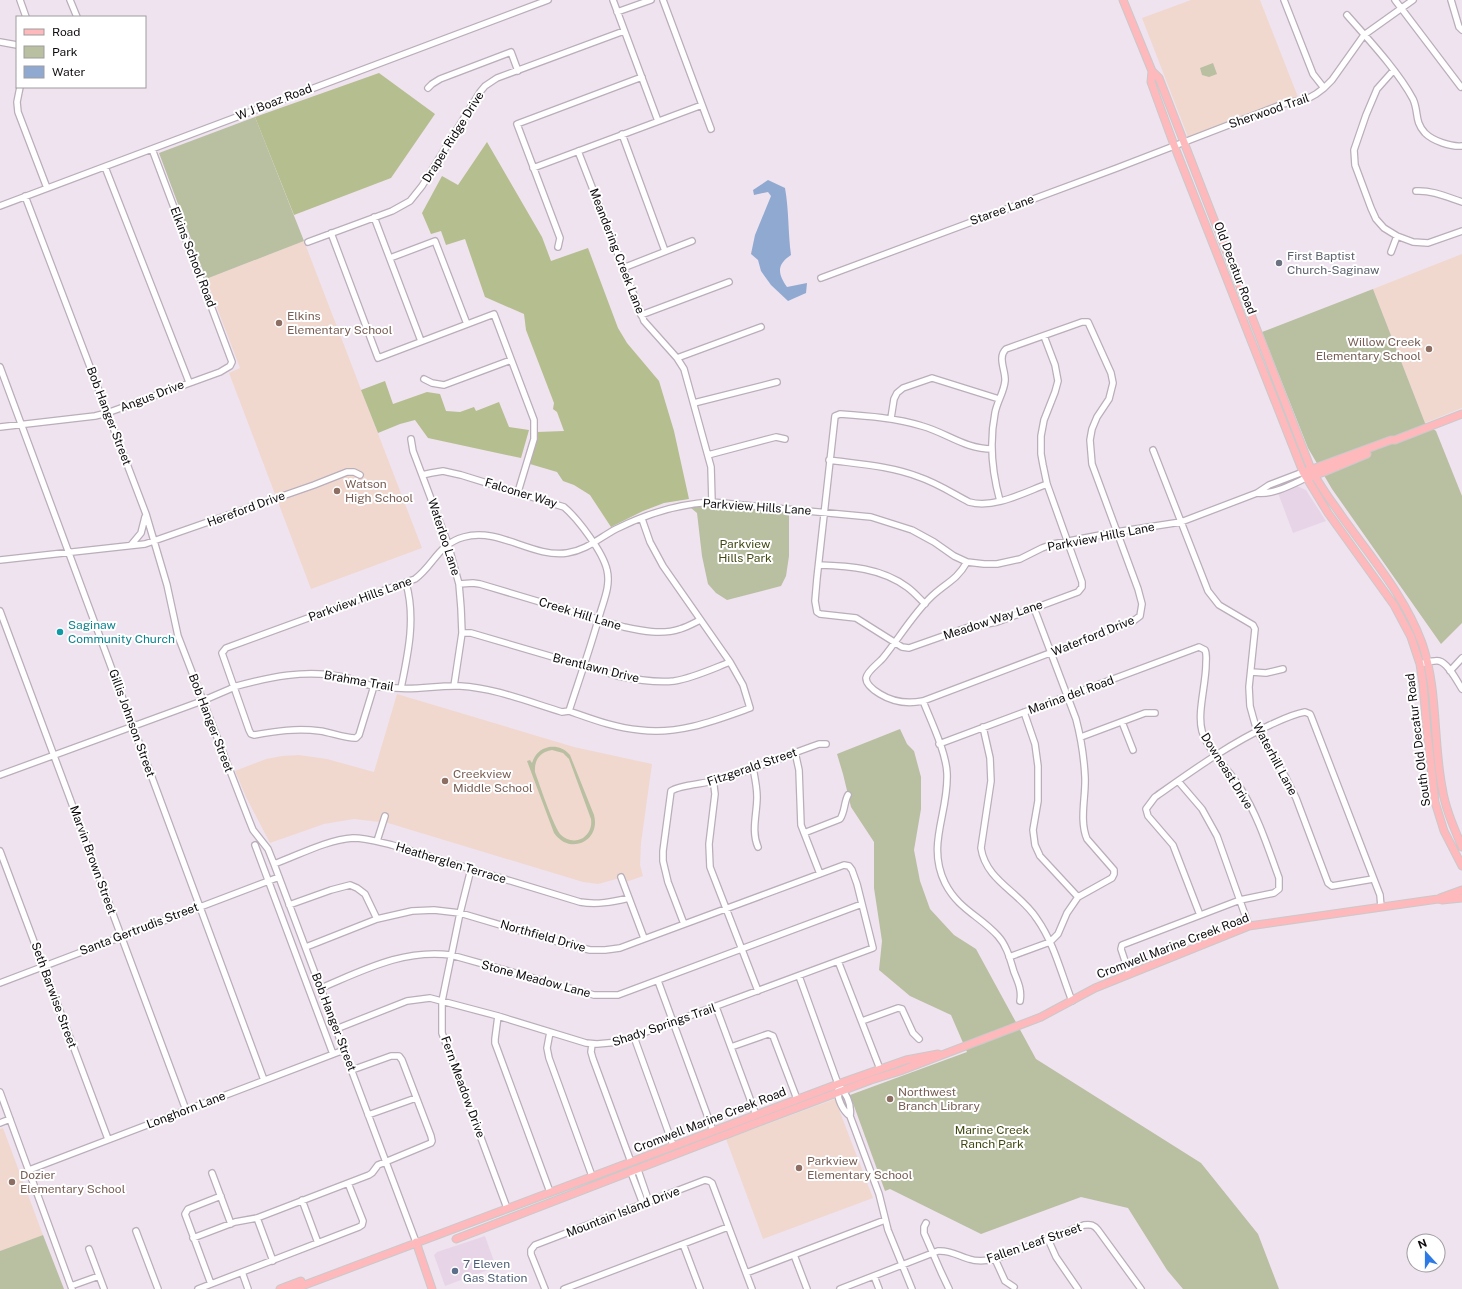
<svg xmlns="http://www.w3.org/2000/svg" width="1462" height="1289" viewBox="0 0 1462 1289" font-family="'Public Sans',sans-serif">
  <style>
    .built { fill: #e7d5e7 }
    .education { fill: #f0d8cf }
    .green { fill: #b9bfa1; fill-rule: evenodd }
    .forest { fill: #b5be8e }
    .water { fill: #90a9d1 }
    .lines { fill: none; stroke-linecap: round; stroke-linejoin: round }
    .minor-casing { stroke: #b9aeba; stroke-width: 8 }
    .major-casing { stroke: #cac9ca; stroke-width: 9 }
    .minor { stroke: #fff; stroke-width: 5.5 }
    .major { stroke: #feb9bc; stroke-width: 7 }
    .worship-dot { fill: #6b7280; stroke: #fff; stroke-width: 1.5 }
    .education-dot { fill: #8d6e63; stroke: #fff; stroke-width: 1.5 }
    .culture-dot { fill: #0f9aa8; stroke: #fff; stroke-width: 1.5 }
    .service-dot { fill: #5c6f8a; stroke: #fff; stroke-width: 1.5 }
    .labels { text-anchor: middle; stroke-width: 4; stroke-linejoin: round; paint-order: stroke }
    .street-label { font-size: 12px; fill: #0e0a0e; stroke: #fff }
    .worship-label { font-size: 12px; fill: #5b616d; stroke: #fff; text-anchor: start }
    .education-label { font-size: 12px; fill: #785e54; stroke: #fff; text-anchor: start }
    .park-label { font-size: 12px; fill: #424913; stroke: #fff }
    .culture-label { font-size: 12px; fill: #0d838f; stroke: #fff; text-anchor: start }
    .service-label { font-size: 12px; fill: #4e5e75; stroke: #fff; text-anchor: start }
  </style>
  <rect width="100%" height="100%" fill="#efe3ef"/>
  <path class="built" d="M1297 486 1306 490 1326 521 1293 533 1278 493Z
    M485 1236 496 1267 445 1286 434 1255 437 1252Z"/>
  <path class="education" d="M1191 0H1260L1298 97 1188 137 1142 18Z
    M304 241 422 548 311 589 229 373 240 368 206 279Z
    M1462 254V408L1425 423 1373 289Z
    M397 694 574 747 652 764 641 843 640 865 643 876 626 882 624 877 598 884 583 882 388 823 354 819 324 824 270 843 246 797 235 771 266 759 282 756 299 755 327 759 374 772Z
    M835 1099 873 1198 763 1239 726 1139Z
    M3 1128 43 1235 0 1251V1129Z"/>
  <path class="green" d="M1213 63 1217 74 1209 77 1202 75 1200 68Z
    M255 117 304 241 206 279 159 153Z
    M1373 289 1425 423 1436 431 1462 496V623L1441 644 1332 489 1308 448 1262 332Z
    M704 505 789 512V556L786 576 781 586 727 600 716 593 708 584 702 556 697 513 691 508 693 506Z
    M900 729 907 744 914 751 921 777V809L914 850 920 881 930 909 954 935 976 949 1036 1059 1201 1163 1258 1234 1279 1289H1183L1167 1270 1128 1208 1081 1197 981 1234 890 1189 885 1191 850 1095 967 1052 951 1015 910 996 879 970 882 941 874 888V842L851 807 843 774 837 754Z
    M549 747C557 746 564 748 570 755L594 815C601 841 570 856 554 833L527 761 530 760 532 763C535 754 540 749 549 747ZM552 750 563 753 569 759 591 819C592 826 590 833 583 838 576 842 567 841 561 835 554 828 539 783 535 772 534 760 540 752 552 750Z
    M43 1235 64 1289H0V1251Z"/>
  <path class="forest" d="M379 73 435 114 391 178 294 215 255 117Z
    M487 142 542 237 551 261 588 248 618 328 627 343 659 381 674 431 689 499 664 503 643 511 611 527 590 495 574 485 563 481 557 472 530 464 537 432 564 431 557 412 553 409 554 403 526 330 524 314 485 297 465 239 446 245 441 231 431 234 422 213 442 176 458 185Z
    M385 381 393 404 427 392 440 394 446 411 460 412 474 407 476 411 499 402 509 427 529 430 521 458 428 438 415 420 400 424 378 433 361 390Z"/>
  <path class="water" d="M768 180 785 188C789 210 788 233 791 255 776 265 778 274 787 287L807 283 806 293 788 301 771 285 761 271 758 260 751 254 755 235 771 196 768 192 754 195 753 190Z"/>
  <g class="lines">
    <g class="minor-casing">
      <path id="minor" d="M20 0 26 17
        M70 0 77 17
        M613 0 658 121
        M663 0 711 129
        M1284 0 1313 74 1324 88
        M1395 0 1461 87
        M1451 0 1459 27 1462 30
        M617 12 651 0
        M1347 15C1368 39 1398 71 1413 99 1419 112 1414 121 1425 133 1433 141 1451 147 1462 146
        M0 42 17 45
        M1393 71 1377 89 1366 115 1354 150 1355 165 1371 208 1376 219 1384 228 1397 236 1413 242 1428 243 1462 231
        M20 87 17 102 18 112 47 188
        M428 88 432 84 440 79 511 52 518 71
        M622 134 665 251
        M578 151 644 321 677 358 684 369 711 467 712 502
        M105 167 189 382
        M533 168 702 105
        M1416 191C1432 190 1447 197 1462 202
        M25 196 146 514 167 585 178 636 249 820 253 830 268 849 274 864 416 1242
        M0 206 548 0
        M374 217 421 341
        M331 233 378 358 494 314 534 420V439L518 492
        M308 242 392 211 410 201 422 186 480 92 485 86 497 78 624 31
        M558 247 560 238 517 124 642 77
        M1391 252 1397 236
        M390 258 435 241 467 324
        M623 268 692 241
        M821 278 1117 168 1283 104 1307 99 1316 94 1324 88 1332 80 1364 35 1413 0
        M641 315 729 282
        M677 358 761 327
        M0 367 264 1080
        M424 379 432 383 444 385 511 360
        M694 403 777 382
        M891 418 894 399 897 393 903 388 932 378 999 399
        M0 427 95 416 107 413 220 372 230 366 232 362 152 149
        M411 439 413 451 448 544 459 584 461 608 462 633 454 686
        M992 449C965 449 947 433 922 426 896 418 868 416 840 414L835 416 817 578 815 601 817 612 820 614 856 618 902 647 909 648 966 628 997 622 1078 592 1082 587V582L1047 484 1043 465 1041 454V436L1044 420 1055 392 1058 381 1055 365 1044 336
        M1153 450 1208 591 1219 605 1253 625 1255 629 1249 687 1250 706 1253 717 1257 731 1285 776 1296 798 1328 883 1332 886 1373 879
        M708 455 776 437 785 439
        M829 460C859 464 891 466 919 477 937 483 952 493 969 502 994 509 1023 493 1047 484
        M422 475 431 473 443 471 461 475 564 507C578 519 603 552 607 570 611 586 603 602 599 617 590 649 579 680 569 711
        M1257 493C1273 495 1291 485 1306 478
        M131 545 141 533 145 517
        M0 560 145 544 314 485 347 472H354L360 475
        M967 562C956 581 947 582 932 596 913 614 900 637 883 658 879 663 867 671 866 678 866 685 875 691 880 694 893 702 908 704 923 701L1132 622 1140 616 1142 604 1138 589 1092 464 1090 440 1092 429 1097 417 1109 399 1113 383 1111 373 1088 322H1082L1006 349C997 357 1006 371 1005 381 1004 392 997 402 995 413 989 443 992 472 1000 501
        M819 565C850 566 881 568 907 587 914 592 919 598 925 604
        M459 584 473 583 480 584 624 627C642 631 662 635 680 629 687 627 694 623 700 620
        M0 611 186 1110
        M462 633H471L618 676C637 680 655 683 674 681 693 678 712 669 730 662
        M1420 664C1425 663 1433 660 1439 661 1448 663 1457 681 1462 689
        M1450 671 1462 658
        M1251 672 1266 673 1283 669
        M374 686 359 735 356 738C348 739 329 732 320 731 297 728 276 731 254 735L251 734 249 730 222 653 226 648 415 579C434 565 438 544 464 537 499 527 532 558 567 553 587 550 599 538 616 529 646 514 678 504 712 502L871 517 912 530 934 542 954 556 967 562 984 564H997L1020 559 1042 548 1053 544 1116 532 1181 522 1257 493 1269 485 1303 472
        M401 688C408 654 416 618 406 583
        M923 701C931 721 946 752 947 773 949 813 926 844 945 883 958 909 980 916 998 936 1007 946 1010 959 1014 972 1018 982 1022 990 1020 1001
        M1024 712 1035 744 1038 766V801L1033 830 1035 845 1040 856 1078 897
        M1122 722 1133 750
        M983 727 990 758 991 781 981 848C986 881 1020 892 1037 919 1054 943 1061 973 1072 1001
        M1081 737 1145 713H1155
        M939 744 1199 647 1205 650C1207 654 1206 659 1206 664 1206 684 1197 713 1202 731 1208 752 1230 770 1241 789 1258 816 1268 848 1279 878V889L1274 893 1240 900 1122 945 1121 949 1129 973
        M795 752 799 770 801 825 820 874
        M753 768C755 778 757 787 757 797 757 814 751 831 758 847
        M0 775 202 701 230 689 233 687C269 677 306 669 343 677 353 679 362 683 372 686 380 687 389 688 396 688 418 690 438 685 460 686 495 688 529 702 562 712L569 711C592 719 615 728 640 730 678 735 714 721 750 708L743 685 730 662 663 566 650 542 642 519
        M1178 781 1202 809 1217 836 1249 926
        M712 782 714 786 715 794 709 844 710 867 758 991
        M804 833 840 819C845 812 844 802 848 795
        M377 841 385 816
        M255 845 333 1054
        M0 851 108 1139
        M274 864C299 855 326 840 353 838 366 838 379 842 392 845L580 902C597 905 612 902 629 898
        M471 869 460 913 442 1001V1033L507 1208
        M621 877 644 938
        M289 905 331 890 350 885 357 888 365 894 377 919
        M1200 915 1173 845 1148 816 1146 809 1155 797C1192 771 1229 744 1270 725 1281 720 1293 714 1305 712L1310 714 1311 716 1380 895 1381 907
        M684 924 668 882 663 861V851L671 791C679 785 702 784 713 781 749 772 784 756 819 744H826
        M306 947 377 919 412 911 434 910 460 913 558 942 590 950H605L620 948 636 942 844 865 849 866 852 870 857 884 873 948 619 1042 597 1044 586 1043 498 1016 430 998 407 1001 336 1029
        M1009 957 1050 942 1058 934 1067 913 1078 897 1112 878 1114 874V870L1087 839C1079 820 1086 797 1085 777 1084 757 1081 738 1076 719L1034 608
        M838 961 880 1069
        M799 976 838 1084C846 1093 852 1104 850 1116L879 1194 888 1230 912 1289
        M658 981 713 1131
        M0 983 279 877
        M321 988C364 970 403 949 451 955L594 995H618L862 904
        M716 1007 756 1115
        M498 1016 495 1039V1043L550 1192
        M862 1021 898 1008 902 1009 913 1033 919 1039
        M550 1032 547 1048 549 1058 592 1176
        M634 1037 673 1145
        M592 1044 591 1052 593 1059 631 1162
        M731 1047 768 1034 773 1036 797 1099
        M838 1090C837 1099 843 1111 850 1116
        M0 1092 72 1289
        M368 1115 416 1098
        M0 1123 10 1119
        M29 1170 344 1050
        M212 1173 231 1224
        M302 1200 318 1243
        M643 1204 632 1175 634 1170 639 1173 649 1202
        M257 1218 273 1261
        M926 1223 924 1227V1233L941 1272 949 1289
        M136 1231 158 1289
        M193 1238 235 1222 257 1218 369 1175 372 1173 378 1165 431 1143 432 1141 431 1136 402 1060 399 1056H391L352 1070
        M1048 1239 1056 1257 1078 1289
        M683 1244 700 1289
        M89 1249 104 1289
        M794 1255 807 1289
        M995 1259 1005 1281 1014 1287
        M242 1272 248 1289
        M746 1273 885 1220
        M874 1276 879 1289
        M211 1284 185 1214 188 1209 221 1196
        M71 1286 99 1276
        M198 1289 359 1227 362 1225 363 1221 348 1183
        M545 1289 531 1254V1250L535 1245 705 1180 709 1181 712 1183 752 1289
        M564 1289 728 1227
        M840 1289 938 1251C951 1250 958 1256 969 1259 978 1262 986 1261 995 1259L1084 1225C1091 1224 1094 1225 1098 1230L1141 1289"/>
    </g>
    <g class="major-casing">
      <path id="major" d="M1123 0 1152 71 1159 78 1309 464C1317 483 1330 499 1341 515 1370 556 1405 596 1422 643 1438 689 1433 740 1442 787 1445 808 1454 828 1462 847
        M1152 71 1151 82 1174 145 1303 472 1328 513 1394 605 1411 637 1420 664 1423 684 1427 731 1435 802 1444 831 1462 866
        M1307 471 1391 440H1395L1462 414
        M1310 477 1324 472 1367 454
        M1440 898 1462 890
        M456 1239 759 1122 871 1080 900 1071 1041 1017 1095 988 1249 926 1438 899 1442 900 1462 898
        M416 1242 432 1289
        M280 1289 301 1281
        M294 1289 838 1084 906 1060 938 1054"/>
    </g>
    <use href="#minor" class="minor"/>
    <use href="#major" class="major"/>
  </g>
  <circle class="worship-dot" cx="1279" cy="263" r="4"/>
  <g class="education-dot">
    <circle cx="279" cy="323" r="4"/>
    <circle cx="1429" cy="349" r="4"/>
    <circle cx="337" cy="491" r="4"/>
    <circle cx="445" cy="781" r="4"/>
    <circle cx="890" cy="1099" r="4"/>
    <circle cx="799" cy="1168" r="4"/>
    <circle cx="12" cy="1182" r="4"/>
  </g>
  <circle class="culture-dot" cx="60" cy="632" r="4"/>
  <circle class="service-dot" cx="455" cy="1271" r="4"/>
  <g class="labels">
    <g class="street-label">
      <text transform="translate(274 102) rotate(-21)" y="4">W J Boaz Road</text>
      <text transform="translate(1269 111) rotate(-19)" y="4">Sherwood Trail</text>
      <text transform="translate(453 137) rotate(-58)" y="4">Draper Ridge Drive</text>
      <text transform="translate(1002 210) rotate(-20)" y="4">Staree Lane</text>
      <text transform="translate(617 251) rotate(69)" y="4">Meandering Creek Lane</text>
      <text transform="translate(193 257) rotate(69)" y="4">Elkins School Road</text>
      <text transform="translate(1235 268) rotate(69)" y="4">Old Decatur Road</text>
      <text transform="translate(152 396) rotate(-21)" y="4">Angus Drive</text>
      <text transform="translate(109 416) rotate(69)" y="4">Bob Hanger Street</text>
      <text transform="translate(521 493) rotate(17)" y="4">Falconer Way</text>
      <text transform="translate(757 507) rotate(4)" y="4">Parkview Hills Lane</text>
      <text transform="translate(246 509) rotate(-20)" y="4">Hereford Drive</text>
      <text transform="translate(444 537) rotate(72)" y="4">Waterloo Lane</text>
      <text transform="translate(1101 537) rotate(-11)" y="4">Parkview Hills Lane</text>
      <text transform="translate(360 599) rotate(-20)" y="4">Parkview Hills Lane</text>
      <text transform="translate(580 614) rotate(17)" y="4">Creek Hill Lane</text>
      <text transform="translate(993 620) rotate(-18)" y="4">Meadow Way Lane</text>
      <text transform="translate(1093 636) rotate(-22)" y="4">Waterford Drive</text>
      <text transform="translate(596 668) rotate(14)" y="4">Brentlawn Drive</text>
      <text transform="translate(359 681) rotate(10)" y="4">Brahma Trail</text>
      <text transform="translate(1071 695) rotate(-20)" y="4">Marina del Road</text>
      <text transform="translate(132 723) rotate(70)" y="4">Gillis Johnson Street</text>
      <text transform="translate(211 723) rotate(69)" y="4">Bob Hanger Street</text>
      <text transform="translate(1418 740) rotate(-97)" y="4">South Old Decatur Road</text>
      <text transform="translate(1275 759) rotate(62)" y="4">Waterhill Lane</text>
      <text transform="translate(752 767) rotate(-19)" y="4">Fitzgerald Street</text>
      <text transform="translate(1227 771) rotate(58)" y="4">Downeast Drive</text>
      <text transform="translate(93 860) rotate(70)" y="4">Marvin Brown Street</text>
      <text transform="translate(451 863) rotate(17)" y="4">Heatherglen Terrace</text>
      <text transform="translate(139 929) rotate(-21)" y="4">Santa Gertrudis Street</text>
      <text transform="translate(543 936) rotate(16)" y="4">Northfield Drive</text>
      <text transform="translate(1173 946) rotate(-21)" y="4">Cromwell Marine Creek Road</text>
      <text transform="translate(536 979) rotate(15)" y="4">Stone Meadow Lane</text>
      <text transform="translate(54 995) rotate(70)" y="4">Seth Barwise Street</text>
      <text transform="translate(334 1022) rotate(69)" y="4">Bob Hanger Street</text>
      <text transform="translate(664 1025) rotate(-19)" y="4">Shady Springs Trail</text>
      <text transform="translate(463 1087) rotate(70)" y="4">Fern Meadow Drive</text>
      <text transform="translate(186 1110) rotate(-21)" y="4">Longhorn Lane</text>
      <text transform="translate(710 1120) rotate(-21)" y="4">Cromwell Marine Creek Road</text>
      <text transform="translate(623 1212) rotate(-21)" y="4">Mountain Island Drive</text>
      <text transform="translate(1034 1243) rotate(-19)" y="4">Fallen Leaf Street</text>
    </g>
    <g class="worship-label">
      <text x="1287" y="260">First Baptist<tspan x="1287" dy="14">Church-Saginaw</tspan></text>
    </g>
    <g class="education-label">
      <text x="287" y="320">Elkins<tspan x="287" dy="14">Elementary School</tspan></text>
      <text x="1421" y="346" text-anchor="end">Willow Creek<tspan x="1421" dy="14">Elementary School</tspan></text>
      <text x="345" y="488">Watson<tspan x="345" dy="14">High School</tspan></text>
      <text x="453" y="778">Creekview<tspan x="453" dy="14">Middle School</tspan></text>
      <text x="898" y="1096">Northwest<tspan x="898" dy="14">Branch Library</tspan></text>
      <text x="807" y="1165">Parkview<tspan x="807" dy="14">Elementary School</tspan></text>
      <text x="20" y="1179">Dozier<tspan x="20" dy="14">Elementary School</tspan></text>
    </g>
    <g class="park-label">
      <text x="745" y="548">Parkview<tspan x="745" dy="14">Hills Park</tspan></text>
      <text x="992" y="1134">Marine Creek<tspan x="992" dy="14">Ranch Park</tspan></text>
    </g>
    <g class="culture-label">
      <text x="68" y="629">Saginaw<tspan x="68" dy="14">Community Church</tspan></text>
    </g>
    <g class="service-label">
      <text x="463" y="1268">7 Eleven<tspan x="463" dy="14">Gas Station</tspan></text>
    </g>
  </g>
  <rect x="16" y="16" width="130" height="72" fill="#ffffff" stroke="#9f9d9f"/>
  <rect x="24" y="29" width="20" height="6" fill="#feb9bc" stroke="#9f9d9f"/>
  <text x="52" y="36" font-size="12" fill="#0e0a0e">Road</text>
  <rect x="24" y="46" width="20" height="12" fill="#b9bfa1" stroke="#9f9d9f"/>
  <text x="52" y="56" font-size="12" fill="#0e0a0e">Park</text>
  <rect x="24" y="66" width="20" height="12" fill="#90a9d1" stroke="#9f9d9f"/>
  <text x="52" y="76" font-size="12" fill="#0e0a0e">Water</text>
  <g transform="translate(1426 1253) rotate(339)"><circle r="19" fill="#ffffff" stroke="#9f9d9f"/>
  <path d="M0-3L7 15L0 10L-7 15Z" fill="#2d79e5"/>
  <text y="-6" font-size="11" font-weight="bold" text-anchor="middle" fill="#0e0a0e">N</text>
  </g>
</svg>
